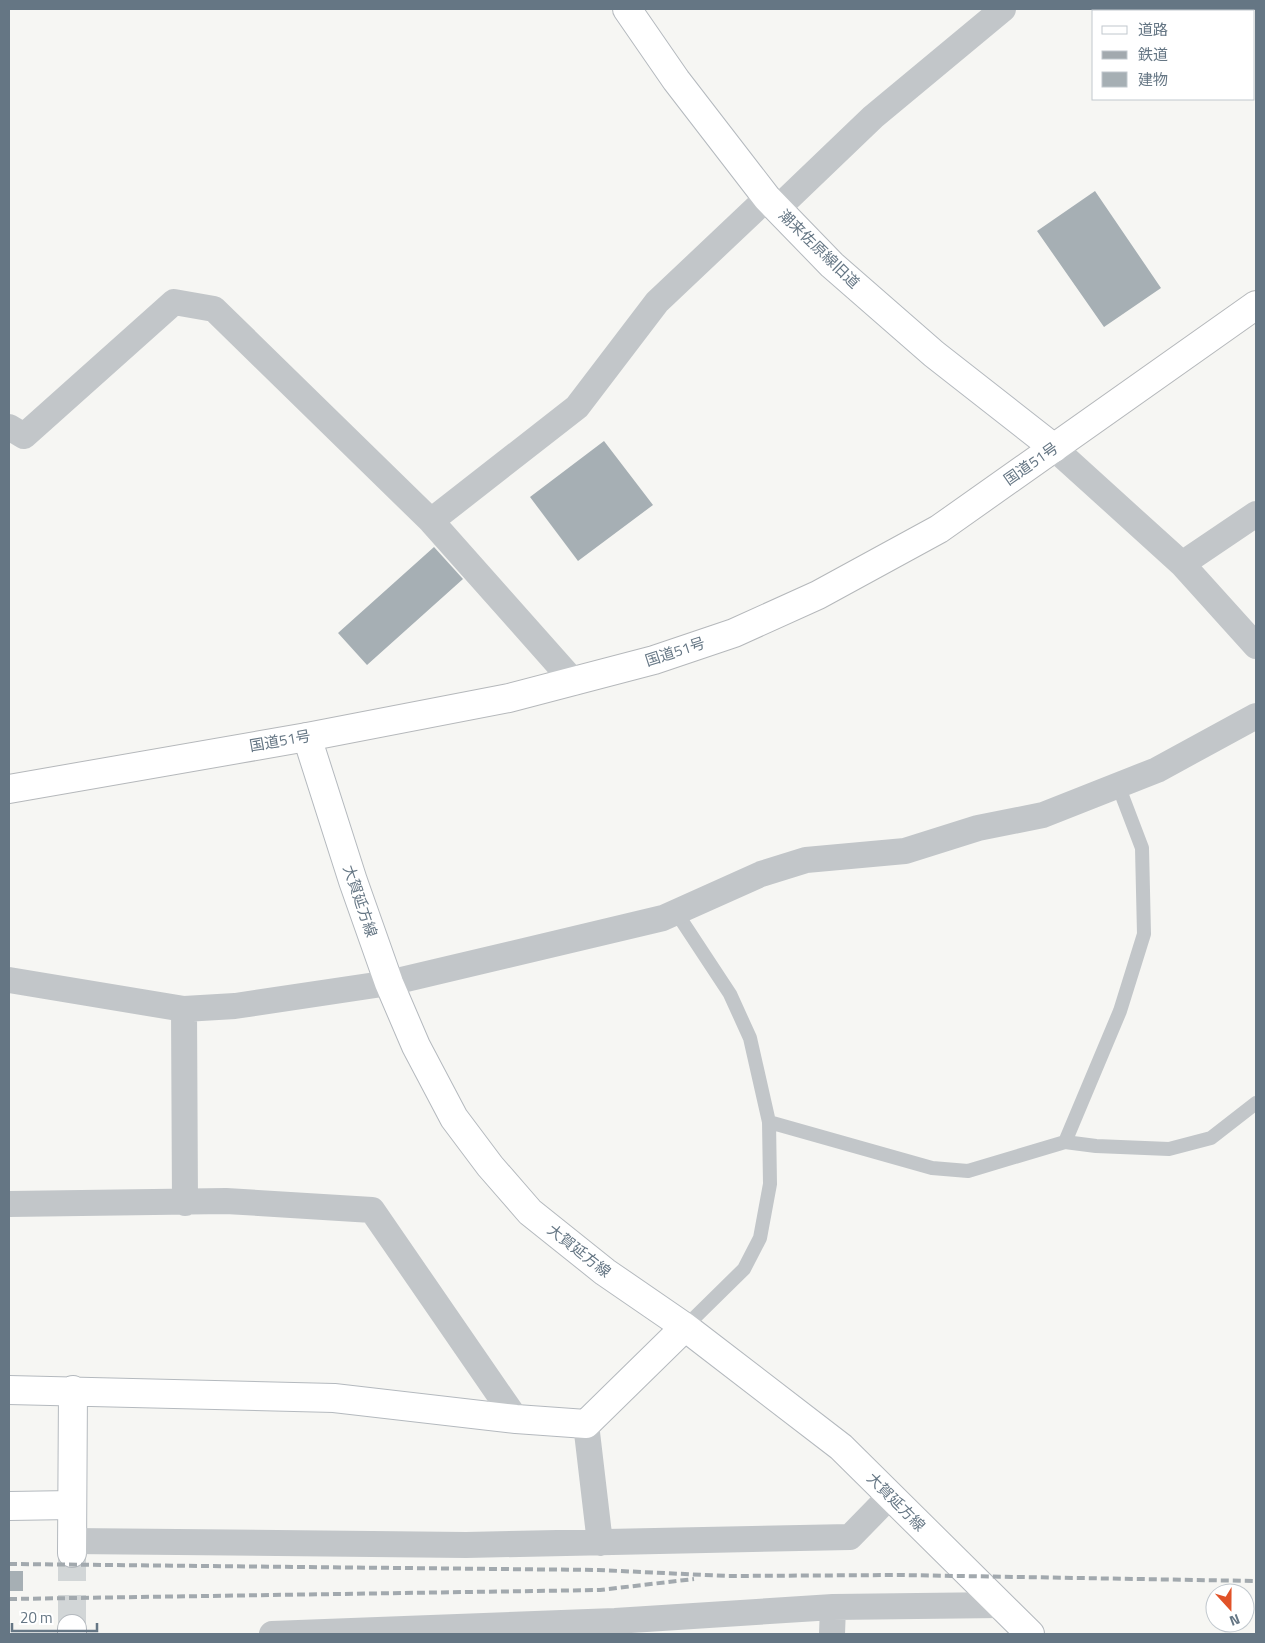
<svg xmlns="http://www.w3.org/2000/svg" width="1265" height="1643" viewBox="0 0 1265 1643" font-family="'Titillium Web','Noto Sans JP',sans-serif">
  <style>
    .building { fill: #a6afb4 }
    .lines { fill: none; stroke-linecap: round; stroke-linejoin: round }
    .secondary-tunnel { stroke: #d2d6d7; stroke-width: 28; stroke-dasharray: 28 14; stroke-linecap: butt }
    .secondary-casing { stroke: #b4b9be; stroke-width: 30 }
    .highway-casing { stroke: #b5b8bb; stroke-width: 30 }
    .lane { stroke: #c2c6c9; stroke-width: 14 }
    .street { stroke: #c2c6c9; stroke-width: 26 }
    .secondary { stroke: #fff; stroke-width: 28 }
    .highway { stroke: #fff; stroke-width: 28 }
    .rail { stroke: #a2a9ae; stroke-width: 4; stroke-dasharray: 8 4; stroke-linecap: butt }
    .labels { text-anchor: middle; stroke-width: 5; stroke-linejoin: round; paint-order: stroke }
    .street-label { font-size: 15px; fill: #657684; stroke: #fff }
  </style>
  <rect width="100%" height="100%" fill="#f6f6f3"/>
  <path class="building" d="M1095 191 1161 288 1104 327 1037 231Z
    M604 441 653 505 578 561 530 497Z
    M434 547 463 579 367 665 338 633Z
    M9 1571H23V1591H9Z"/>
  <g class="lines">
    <path class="secondary-tunnel" d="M72 1553V1629"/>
    <g class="secondary-casing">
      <path id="secondary" d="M627 9 676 80 767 198 832 265 934 354 1054 448
        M307 737 353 881 389 983 416 1046 454 1118 490 1166 530 1212 605 1272 685 1327 841 1447 1030 1634
        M9 1390 334 1398 516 1419 586 1424 685 1327
        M9 1506 72 1505
        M72 1553 73 1390
        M72 1634V1629"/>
    </g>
    <g class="highway-casing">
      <path id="highway" d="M9 789 307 737 509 698 654 660 734 633 818 595 939 529 1256 305"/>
    </g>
    <path class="lane" d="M676 912 730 994 750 1038 769 1122 770 1184 760 1238 744 1269 685 1327
      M769 1122 932 1168 968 1171 1065 1142 1096 1146 1169 1149 1211 1138 1256 1103
      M1065 1142 1120 1011 1144 934 1142 848 1118 785"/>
    <path class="street" d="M777 209 873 117 1003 9
      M9 427 24 436 174 302 214 309 431 521 574 682
      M1054 448 1182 564 1256 646
      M431 521 577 407 657 302 767 198
      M1182 564 1256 514
      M9 980 184 1009 235 1006 389 983 663 918 761 874 806 860 905 851 978 828 1043 815 1157 770 1256 716
      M184 1009 185 1203
      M9 1204 226 1201 372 1210 516 1419
      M586 1424 600 1543
      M72 1541 466 1545 850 1537 889 1497
      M272 1634 615 1621 833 1607 1001 1605
      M832 1634 833 1607"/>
    <use href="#secondary" class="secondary"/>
    <use href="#highway" class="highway"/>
    <path class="rail" d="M9 1564 598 1570 728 1576 901 1575 1256 1581
      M9 1599 600 1590 694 1579"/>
  </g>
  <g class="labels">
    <g class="street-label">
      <text transform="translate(819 249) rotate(44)" y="5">潮来佐原線旧道</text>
      <text transform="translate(1031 464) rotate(-35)" y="5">国道51号</text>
      <text transform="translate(675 652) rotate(-18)" y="5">国道51号</text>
      <text transform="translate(280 741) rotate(-10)" y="5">国道51号</text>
      <text transform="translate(360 901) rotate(71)" y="5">大賀延方線</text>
      <text transform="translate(579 1251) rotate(38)" y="5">大賀延方線</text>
      <text transform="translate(896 1502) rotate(45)" y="5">大賀延方線</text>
    </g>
  </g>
  <rect width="1265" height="1643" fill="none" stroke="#657684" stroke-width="20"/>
  <rect x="1092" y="10" width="162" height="90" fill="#ffffff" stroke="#c1c8ce"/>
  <rect x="1102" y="26" width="25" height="8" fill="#ffffff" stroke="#c1c8ce"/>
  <text x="1138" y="35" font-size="15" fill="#657684">道路</text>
  <rect x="1102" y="51" width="25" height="8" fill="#a2a9ae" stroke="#c1c8ce"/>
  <text x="1138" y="60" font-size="15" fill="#657684">鉄道</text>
  <rect x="1102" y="72" width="25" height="15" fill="#a6afb4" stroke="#c1c8ce"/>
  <text x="1138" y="85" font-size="15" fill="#657684">建物</text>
  <g transform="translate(1230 1608) rotate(159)"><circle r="24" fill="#ffffff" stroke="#c1c8ce"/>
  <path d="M0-4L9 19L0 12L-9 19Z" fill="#e15228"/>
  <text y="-8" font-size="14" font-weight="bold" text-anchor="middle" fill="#657684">N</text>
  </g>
  <path d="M12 1623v8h85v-8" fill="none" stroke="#657684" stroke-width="2.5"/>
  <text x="20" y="1623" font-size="15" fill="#657684" stroke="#ffffff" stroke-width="4" paint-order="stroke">20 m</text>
</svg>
